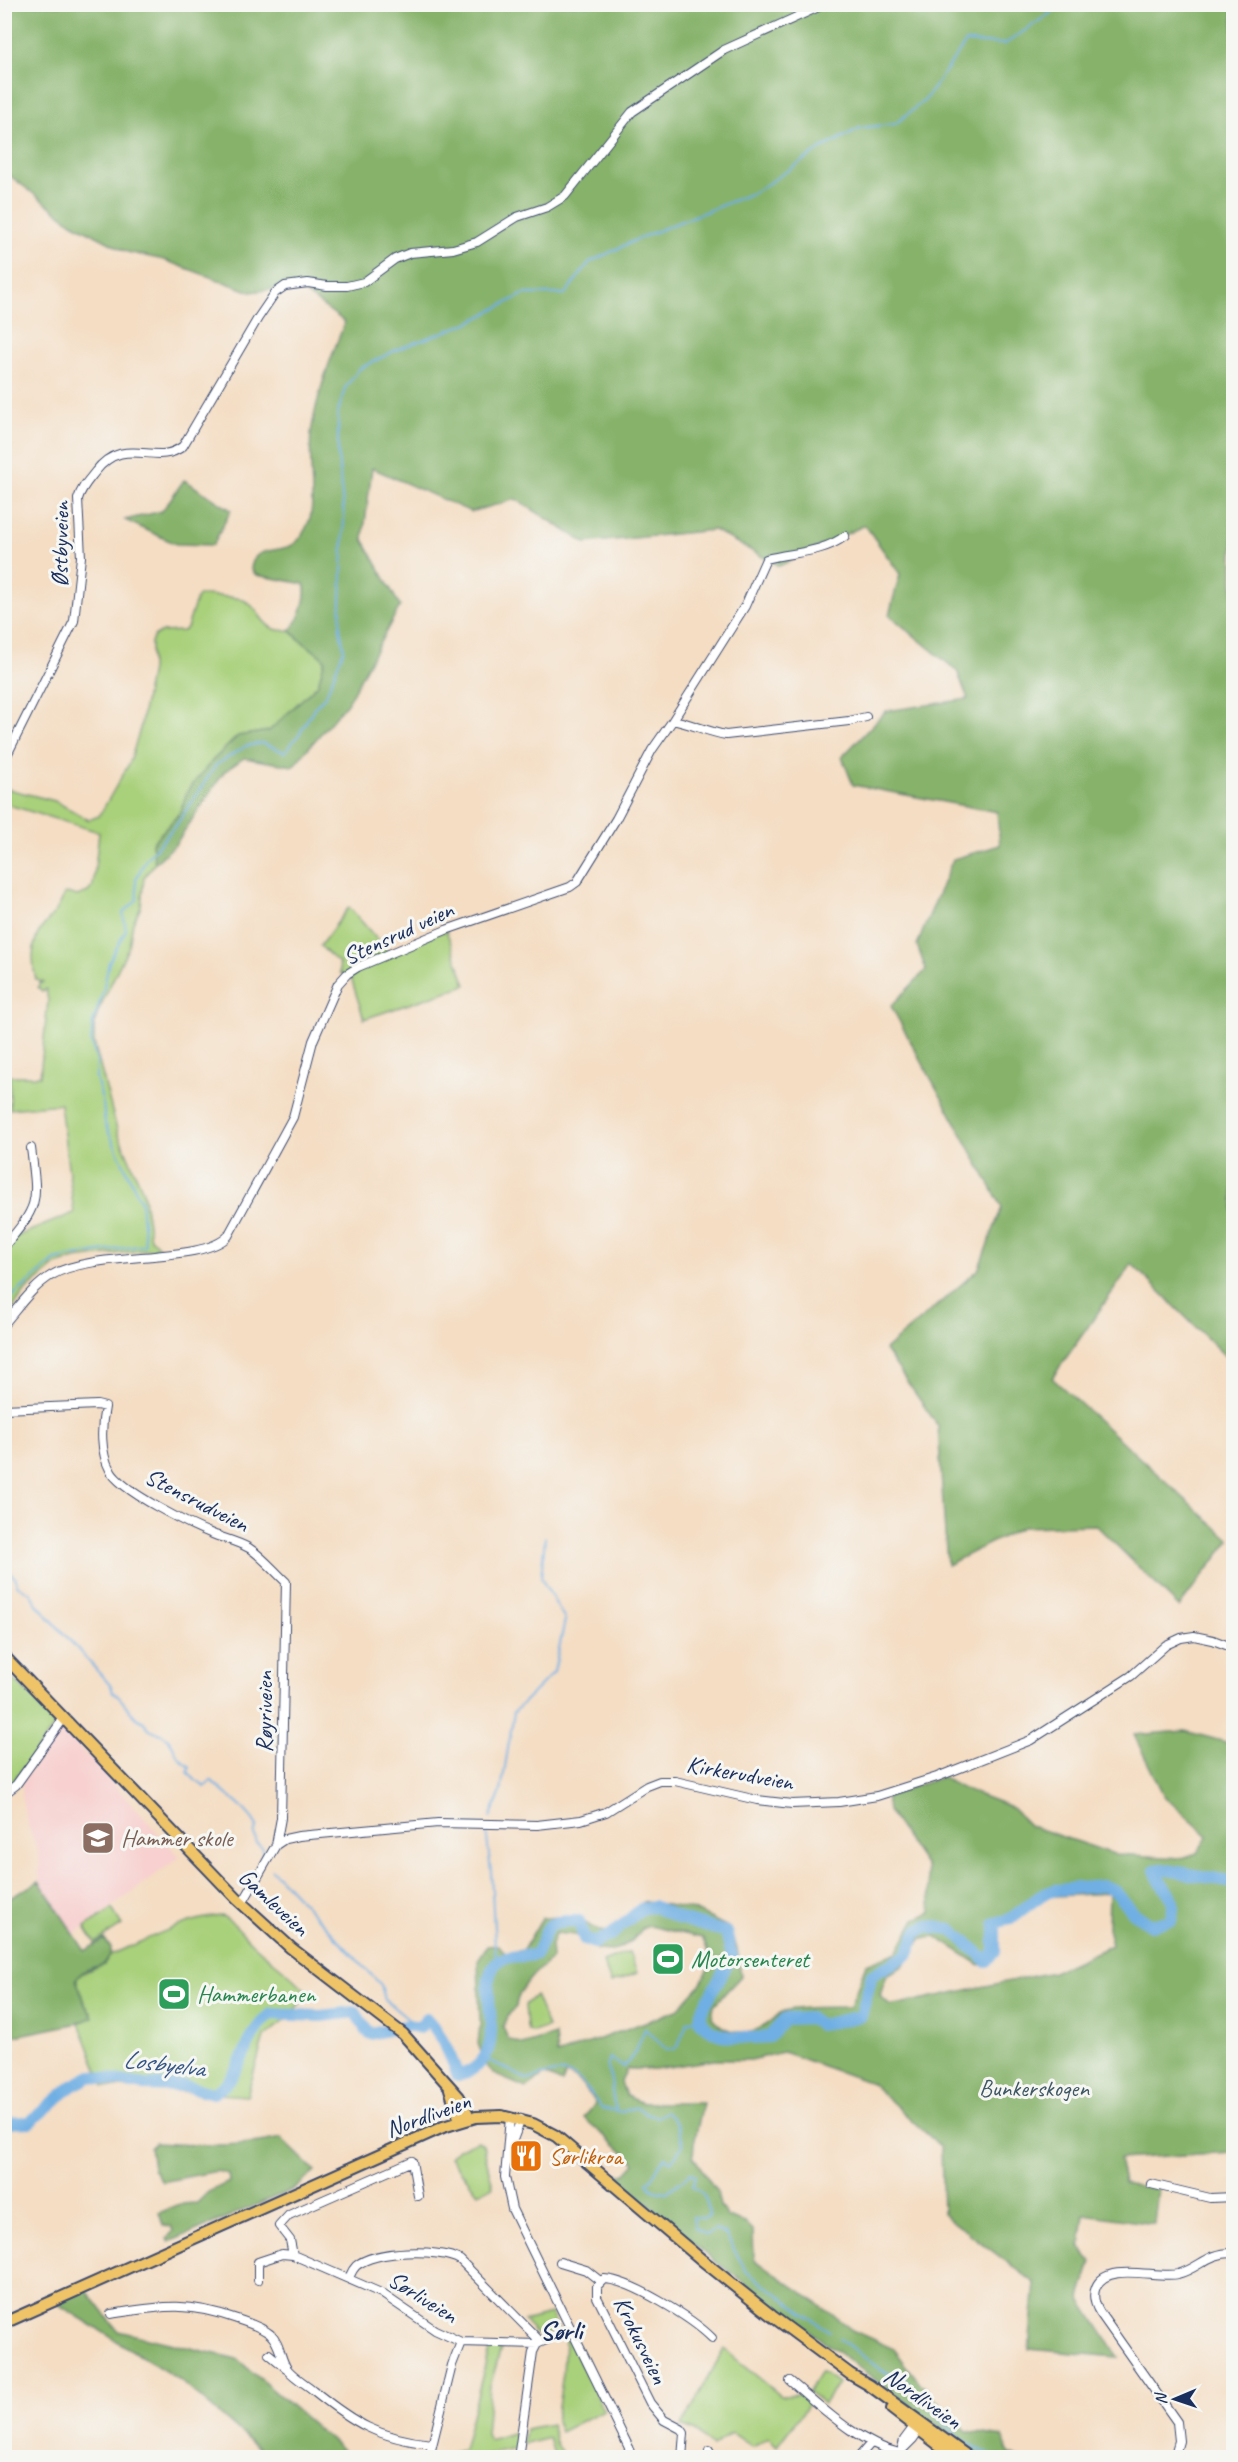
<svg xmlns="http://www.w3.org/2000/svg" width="1238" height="2462" viewBox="0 0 1238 2462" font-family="Caveat,sans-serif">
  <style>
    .built { fill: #f7d0cf }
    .green { fill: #a9d07a; stroke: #62806c; stroke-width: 1.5 }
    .forest { fill: #86b26a; stroke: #507064; stroke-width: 1.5; fill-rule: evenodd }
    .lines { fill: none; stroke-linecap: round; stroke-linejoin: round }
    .stream { stroke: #6fafe3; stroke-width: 2 }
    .river { stroke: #6fafe3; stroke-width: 12 }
    .minor-casing { stroke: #3c496d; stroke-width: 10 }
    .major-casing { stroke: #3c496d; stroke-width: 14 }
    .minor { stroke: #fff; stroke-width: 8 }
    .major { stroke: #efc469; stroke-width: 10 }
    .labels { text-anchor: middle; stroke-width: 6; stroke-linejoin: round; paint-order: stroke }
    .street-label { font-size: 24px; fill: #1b2f5e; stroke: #f6f6f2 }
    .education-label { font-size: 24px; fill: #785e54; stroke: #f6f6f2; text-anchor: start }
    .leisure-label { font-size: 24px; fill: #27864d; stroke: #f6f6f2; text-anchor: start }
    .park-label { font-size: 24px; fill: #3e5765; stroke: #f6f6f2 }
    .food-label { font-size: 24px; fill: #c56008; stroke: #f6f6f2; text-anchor: start }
    .water-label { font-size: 26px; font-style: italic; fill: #345586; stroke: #f6f6f2 }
    .quarter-label { font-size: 27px; font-weight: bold; fill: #1b2f5e; stroke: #f6f6f2 }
  </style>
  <rect width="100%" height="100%" fill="#f6f6f2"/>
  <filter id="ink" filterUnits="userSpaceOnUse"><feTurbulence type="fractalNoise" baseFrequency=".0167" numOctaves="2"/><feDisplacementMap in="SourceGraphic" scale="12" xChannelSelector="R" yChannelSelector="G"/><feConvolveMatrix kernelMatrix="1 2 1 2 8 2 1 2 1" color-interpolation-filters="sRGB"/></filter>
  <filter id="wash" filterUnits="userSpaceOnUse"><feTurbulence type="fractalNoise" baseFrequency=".008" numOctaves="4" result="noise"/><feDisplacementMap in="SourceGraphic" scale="24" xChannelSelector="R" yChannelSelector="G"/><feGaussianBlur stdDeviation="1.35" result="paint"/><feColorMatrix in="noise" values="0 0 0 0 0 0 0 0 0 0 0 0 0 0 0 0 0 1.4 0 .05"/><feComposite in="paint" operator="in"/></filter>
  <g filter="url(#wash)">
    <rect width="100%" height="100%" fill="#f4ddc3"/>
    <path class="built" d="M61 1728 180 1857 73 1935 39 1881V1854L27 1823 23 1803 22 1783Z"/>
    <path class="green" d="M204 595C216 596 230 596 241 599 262 606 260 635 290 630 300 642 314 649 325 660L318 685 269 731 238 736 213 760 188 790 180 813 152 843 155 863 144 877 141 907 133 923 129 946 99 1009 94 1025V1043L118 1133 143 1191 150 1238 160 1248 75 1259 56 1265 26 1290 11 1311 5 1313V1241L74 1213 60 1104 10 1109V1076H40L48 1001 46 989 42 991 38 987 40 983 44 982 36 980C32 964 31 943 41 929 50 918 60 909 64 894L67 893 77 896 88 892 93 886 99 832 5 804 4 788 55 801 89 820 99 816 130 762 140 729 151 669V642L155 635 162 632 183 631 187 628 196 600 198 596Z
      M349 907 389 953 446 930 466 985 364 1019 351 978 340 973 339 963 320 946Z
      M4 1671 35 1700 55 1725 27 1764 5 1789Z
      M112 1909 122 1925 95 1943 85 1927Z
      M222 1916C234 1921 241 1932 250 1941 269 1960 292 1973 309 1994L284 2021 264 2037 247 2096 104 2086 79 2023 93 2017C87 2006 73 1988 78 1975L104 1964 110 1955C143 1942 187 1917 222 1916Z
      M629 1952 637 1973 611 1983 603 1962Z
      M535 1995 548 2027 533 2032 528 2030 527 2027 525 2005Z
      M478 2141 483 2145 493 2187 478 2193 450 2157 458 2149Z
      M551 2314 558 2328 547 2334 537 2335 524 2321Z
      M568 2338 604 2410 560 2432 556 2421 563 2373 565 2341Z
      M498 2348 501 2349 490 2386 486 2434 489 2440 519 2431 516 2449 485 2455V2457L435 2458 463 2450 489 2350Z
      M724 2349 781 2396 803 2395 811 2401 777 2446 769 2438 753 2447 732 2433 712 2447 698 2433 682 2426Z
      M821 2371 838 2383 824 2404 808 2392Z
      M551 2424 556 2442 564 2457H555L549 2438 523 2445 525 2429Z"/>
    <path class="forest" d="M4 5H1233V1364L1132 1264 1052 1378 1230 1540 1179 1607 1096 1525 1022 1527 947 1565 938 1426 885 1350 978 1270 1002 1207 891 1006 926 970 917 945 953 859 1000 845 997 812 853 785 842 757 886 711 968 699 957 671 889 615 900 574 865 525 779 566 714 530 585 543 516 499 471 512 372 468 363 539 400 606 347 703 293 766 244 758 224 772 175 845 155 863 152 843 180 813 188 790 213 760 238 736 269 731 318 684 325 660C314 649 300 642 290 630 300 621 308 596 304 584L256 575 251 569C253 546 274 553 290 546 299 543 306 529 309 521 316 505 308 454 311 433 317 394 330 359 345 322L295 286 251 292 164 260 127 252 72 223 5 172Z
      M184 480 231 510 213 545 176 544 125 520 162 511Z
      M1185 1731 1233 1744V2152L1119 2159 1124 2183 1158 2189 1154 2224 1084 2214 1080 2247 1091 2262 1080 2298 1118 2357 1029 2349 1035 2283 943 2214 941 2147 871 2083 783 2052 751 2060H714L655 2069H627L621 2082 626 2096 643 2103H703L694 2143 693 2156 717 2192 720 2206 727 2217 745 2223 753 2231 754 2259 816 2302 852 2330 894 2349 920 2383 967 2431 1002 2437 1010 2453 1017 2457H980L712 2259 619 2180 617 2175H624L635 2163 584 2118 595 2104C588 2091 581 2079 566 2074L562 2083 545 2075 526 2088 493 2074 486 2064 478 2044 480 2025 478 1960 487 1946 499 1945 505 1953 523 1950 542 1918C552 1918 566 1915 576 1918 590 1923 598 1937 615 1930 628 1924 632 1906 646 1901L694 1910 728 1927 737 1948 741 1976 714 2005 712 2017C726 2036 752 2036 770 2022 775 2019 779 2012 784 2011 805 2006 829 2008 850 2007L866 1964 897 1952 915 1919 931 1912 927 1868 888 1811 886 1796 942 1777 961 1788 1011 1807 1030 1826 1114 1854 1182 1858 1197 1853 1208 1836 1164 1796 1134 1735ZM1109 1893 1108 1928 1112 1945 1053 1972 890 2006 880 1995 887 1975 903 1966 922 1938 935 1936 980 1965 995 1953 992 1922 1017 1916 1037 1897ZM650 1926 702 1938 713 1962 699 1986 677 2010 557 2055 555 2035 523 2045 508 2039 503 2027 510 2013 516 2007C517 1989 538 1969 552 1959L551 1944 556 1933 576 1935 597 1950 613 1951 632 1941 643 1928Z
      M39 1881 85 1951 104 1939 111 1948 110 1955 104 1964C94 1967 81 1970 76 1979L84 2002 93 2017 79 2023 5 2038V1901Z
      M281 2138 315 2171 296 2188 169 2242 167 2239 173 2231 171 2226 163 2225 159 2213 180 2204 197 2203 208 2192 229 2182 228 2174 217 2171 162 2182 153 2168 150 2148 155 2143C198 2145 239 2148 281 2138Z
      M84 2287 118 2331 237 2359 347 2454 348 2457H269L181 2381 53 2301Z"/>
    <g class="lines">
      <path class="stream" d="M4 1305 15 1294 55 1260 72 1256 145 1245 141 1202 105 1124 103 1103 96 1078 97 1061 91 1042 93 1022 103 992 109 962 126 930 123 913 137 900 136 879 146 859 177 824 216 765 246 746 262 743 285 752 300 733 314 708 326 695 344 649 340 629 344 517 338 456V412L345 388 359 369 398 349 468 323 524 294H565L590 262 642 237 755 192 821 149 860 128 895 124 925 100 966 42 1005 44 1055 10 1060 4
        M4 1565 16 1579 17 1585 30 1593 37 1604 111 1686 113 1692C126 1701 130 1717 144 1722 149 1733 159 1730 167 1738 177 1747 172 1756 190 1767L188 1772 195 1780 205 1787 211 1780C226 1797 247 1807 257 1826L254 1834 257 1843 263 1848 262 1860
        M490 1818 501 1791 514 1712 554 1672 565 1620 541 1578 545 1537
        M486 1830 491 1872 496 1965
        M272 1870 381 1985 385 2000 409 2020V2025
        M485 2058 528 2080C570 2066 576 2071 601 2108L622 2112 637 2107 646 2114 657 2117 666 2112C677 2121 681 2131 683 2145L671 2162 665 2157C657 2165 657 2175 647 2182 649 2190 659 2191 667 2192L691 2173 696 2176 693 2186C705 2194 708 2201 709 2215L703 2218 693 2217 695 2228 707 2235 715 2230 725 2234 747 2272 829 2331
        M616 2110C610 2096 614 2080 607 2066L610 2058 623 2067C637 2054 637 2046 645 2029L666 2049 673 2050 678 2046 687 2023 695 2019 700 2021
        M840 2339 881 2370 907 2381 957 2437 995 2458"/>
      <path class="river" d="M4 2123 30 2122 72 2086 91 2076 144 2085 186 2086 213 2093C238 2081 243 2049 258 2027 261 2022 267 2018 271 2014L321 2016 355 2012 367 2031 371 2034 409 2025 420 2028 426 2018C442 2035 450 2054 458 2076 522 2056 467 1982 500 1960 510 1954 525 1958 536 1954 550 1927 541 1920 579 1921L584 1939 595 1943 612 1934 641 1909 653 1906 680 1919 726 1932 732 1956 701 2012 700 2021C719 2042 744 2038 769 2037L785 2019 810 2018 820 2025 861 2016 872 1975 907 1955 917 1932 927 1926 951 1929 987 1961 995 1951V1923L1010 1919 1043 1894 1056 1890 1103 1886 1114 1890 1134 1913 1151 1925 1171 1920C1179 1889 1163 1896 1155 1870L1162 1869 1234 1882"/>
    </g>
  </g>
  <g filter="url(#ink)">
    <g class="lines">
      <g class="minor-casing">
        <path id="minor" d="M673 720 745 606 766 559C793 552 823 553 845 536
          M4 761 74 621 81 557 78 499C81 488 88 481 95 472 125 433 156 468 183 446L258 318 275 293 285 286 308 283 327 286H347L364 282 395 259 410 253 453 249 477 242 517 217 547 207 565 196 632 112 724 50 825 4
          M4 1247C40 1204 38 1203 31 1148
          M4 1324C18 1308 33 1286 52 1275 94 1250 203 1264 228 1236L293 1117 313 1041 338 984 347 974 358 967 446 930 570 887 577 882 616 819 652 750 673 720C692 724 708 732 726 735L849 721 866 717
          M4 1409 97 1405 105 1407C101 1426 100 1452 110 1470 120 1491 192 1526 215 1535 226 1539 238 1542 249 1548 263 1557 274 1571 286 1582L281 1818 276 1845
          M4 1794 16 1785 64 1718
          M242 1904 276 1845 285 1839 299 1836 438 1823 537 1825 581 1820 606 1812 647 1786 660 1781H675L757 1800 792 1804 839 1802 877 1796 937 1777 1031 1740 1131 1676 1166 1645 1181 1638 1194 1636 1213 1640 1234 1648
          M510 2117 505 2177 512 2209 634 2458
          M508 2153 521 2119
          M1151 2184 1210 2198 1234 2197
          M293 2255 290 2240 279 2226 289 2215 412 2161 418 2196
          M560 2262 586 2270 600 2281
          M349 2278C351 2274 352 2270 356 2266 374 2250 439 2248 460 2260L541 2342
          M258 2280V2262L282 2254 293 2255 381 2293 435 2330 461 2342 537 2344 572 2329
          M111 2314C163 2306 185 2301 237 2319 248 2323 260 2326 270 2334 281 2344 280 2360 288 2370 295 2378 306 2384 313 2390 354 2423 378 2438 431 2444
          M269 2354 286 2368
          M790 2381C823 2408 856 2442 899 2453L913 2439 921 2427
          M902 2448 904 2440 916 2424
          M709 2451 712 2458
          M899 2453 909 2458
          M429 2458 452 2365 461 2342
          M518 2458 533 2352 537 2344
          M682 2458 684 2433 681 2429 664 2420 650 2403 597 2297V2286L604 2279C631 2280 693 2319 712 2338
          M858 2458 871 2443
          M1174 2458 1179 2441 1177 2422 1100 2313C1095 2305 1092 2296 1096 2287 1107 2261 1157 2279 1178 2274 1200 2268 1208 2252 1234 2253"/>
      </g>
      <g class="major-casing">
        <path id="major" d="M4 1656 237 1899 291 1948 403 2034 459 2097 470 2118
          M450 2089 460 2121
          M4 2323 443 2127 476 2117 502 2116 533 2124 556 2136 702 2260 772 2316 850 2374 869 2385 970 2458
          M892 2409 956 2458"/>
      </g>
      <use href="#minor" class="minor"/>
      <use href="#major" class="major"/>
    </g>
  </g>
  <defs>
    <g id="school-square" transform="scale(1.725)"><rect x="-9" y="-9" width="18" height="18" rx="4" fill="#8d6e63" stroke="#f6f6f2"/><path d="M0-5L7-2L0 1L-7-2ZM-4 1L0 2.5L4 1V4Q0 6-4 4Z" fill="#fff"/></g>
    <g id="stadium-square" transform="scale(1.725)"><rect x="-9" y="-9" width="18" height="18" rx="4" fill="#2e9e5b" stroke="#f6f6f2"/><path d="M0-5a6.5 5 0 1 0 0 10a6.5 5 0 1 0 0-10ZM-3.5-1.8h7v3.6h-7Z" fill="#fff"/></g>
    <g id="restaurant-square" transform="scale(1.725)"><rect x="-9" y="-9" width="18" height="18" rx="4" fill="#e8710a" stroke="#f6f6f2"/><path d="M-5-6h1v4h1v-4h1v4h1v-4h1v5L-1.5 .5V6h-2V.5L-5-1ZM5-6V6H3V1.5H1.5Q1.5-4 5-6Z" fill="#fff"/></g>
  </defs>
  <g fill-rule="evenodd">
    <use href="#school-square" x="98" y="1838"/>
    <use href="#stadium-square" x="668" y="1959"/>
    <use href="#stadium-square" x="174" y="1994"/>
    <use href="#restaurant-square" x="526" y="2156"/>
  </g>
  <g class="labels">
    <g class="street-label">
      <text transform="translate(60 544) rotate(-89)" y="8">Østbyveien</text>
      <text transform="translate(398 933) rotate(-25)" y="8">Stensrud veien</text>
      <text transform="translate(197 1500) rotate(27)" y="8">Stensrudveien</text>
      <text transform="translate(264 1712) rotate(-90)" y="8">Røyriveien</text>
      <text transform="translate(740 1773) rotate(10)" y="8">Kirkerudveien</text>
      <text transform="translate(274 1902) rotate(43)" y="8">Gamleveien</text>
      <text transform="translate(428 2115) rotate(-20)" y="8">Nordliveien</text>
      <text transform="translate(423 2297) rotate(32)" y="8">Sørliveien</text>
      <text transform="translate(641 2340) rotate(64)" y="8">Krokusveien</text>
      <text transform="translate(923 2398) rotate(35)" y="8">Nordliveien</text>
    </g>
    <g class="education-label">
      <text x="121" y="1846">Hammer skole</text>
    </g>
    <g class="leisure-label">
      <text x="691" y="1967">Motorsenteret</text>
      <text x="197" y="2002">Hammerbanen</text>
    </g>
    <g class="park-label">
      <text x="1034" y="2096">Bunkerskogen</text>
    </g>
    <g class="food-label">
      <text x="549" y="2164">Sørlikroa</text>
    </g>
    <g class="water-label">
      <text transform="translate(164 2063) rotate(7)" y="9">Losbyelva</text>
    </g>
    <g class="quarter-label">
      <text x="561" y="2339">Sørli</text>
    </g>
  </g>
  <rect width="1238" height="2462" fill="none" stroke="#f6f6f2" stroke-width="24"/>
  <g transform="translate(1175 2399) rotate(268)" stroke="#f6f6f2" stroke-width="4.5" paint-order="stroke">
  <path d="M0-4.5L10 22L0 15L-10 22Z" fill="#1b2f5e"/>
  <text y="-9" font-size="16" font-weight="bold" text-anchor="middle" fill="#1b2f5e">N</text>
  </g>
</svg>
